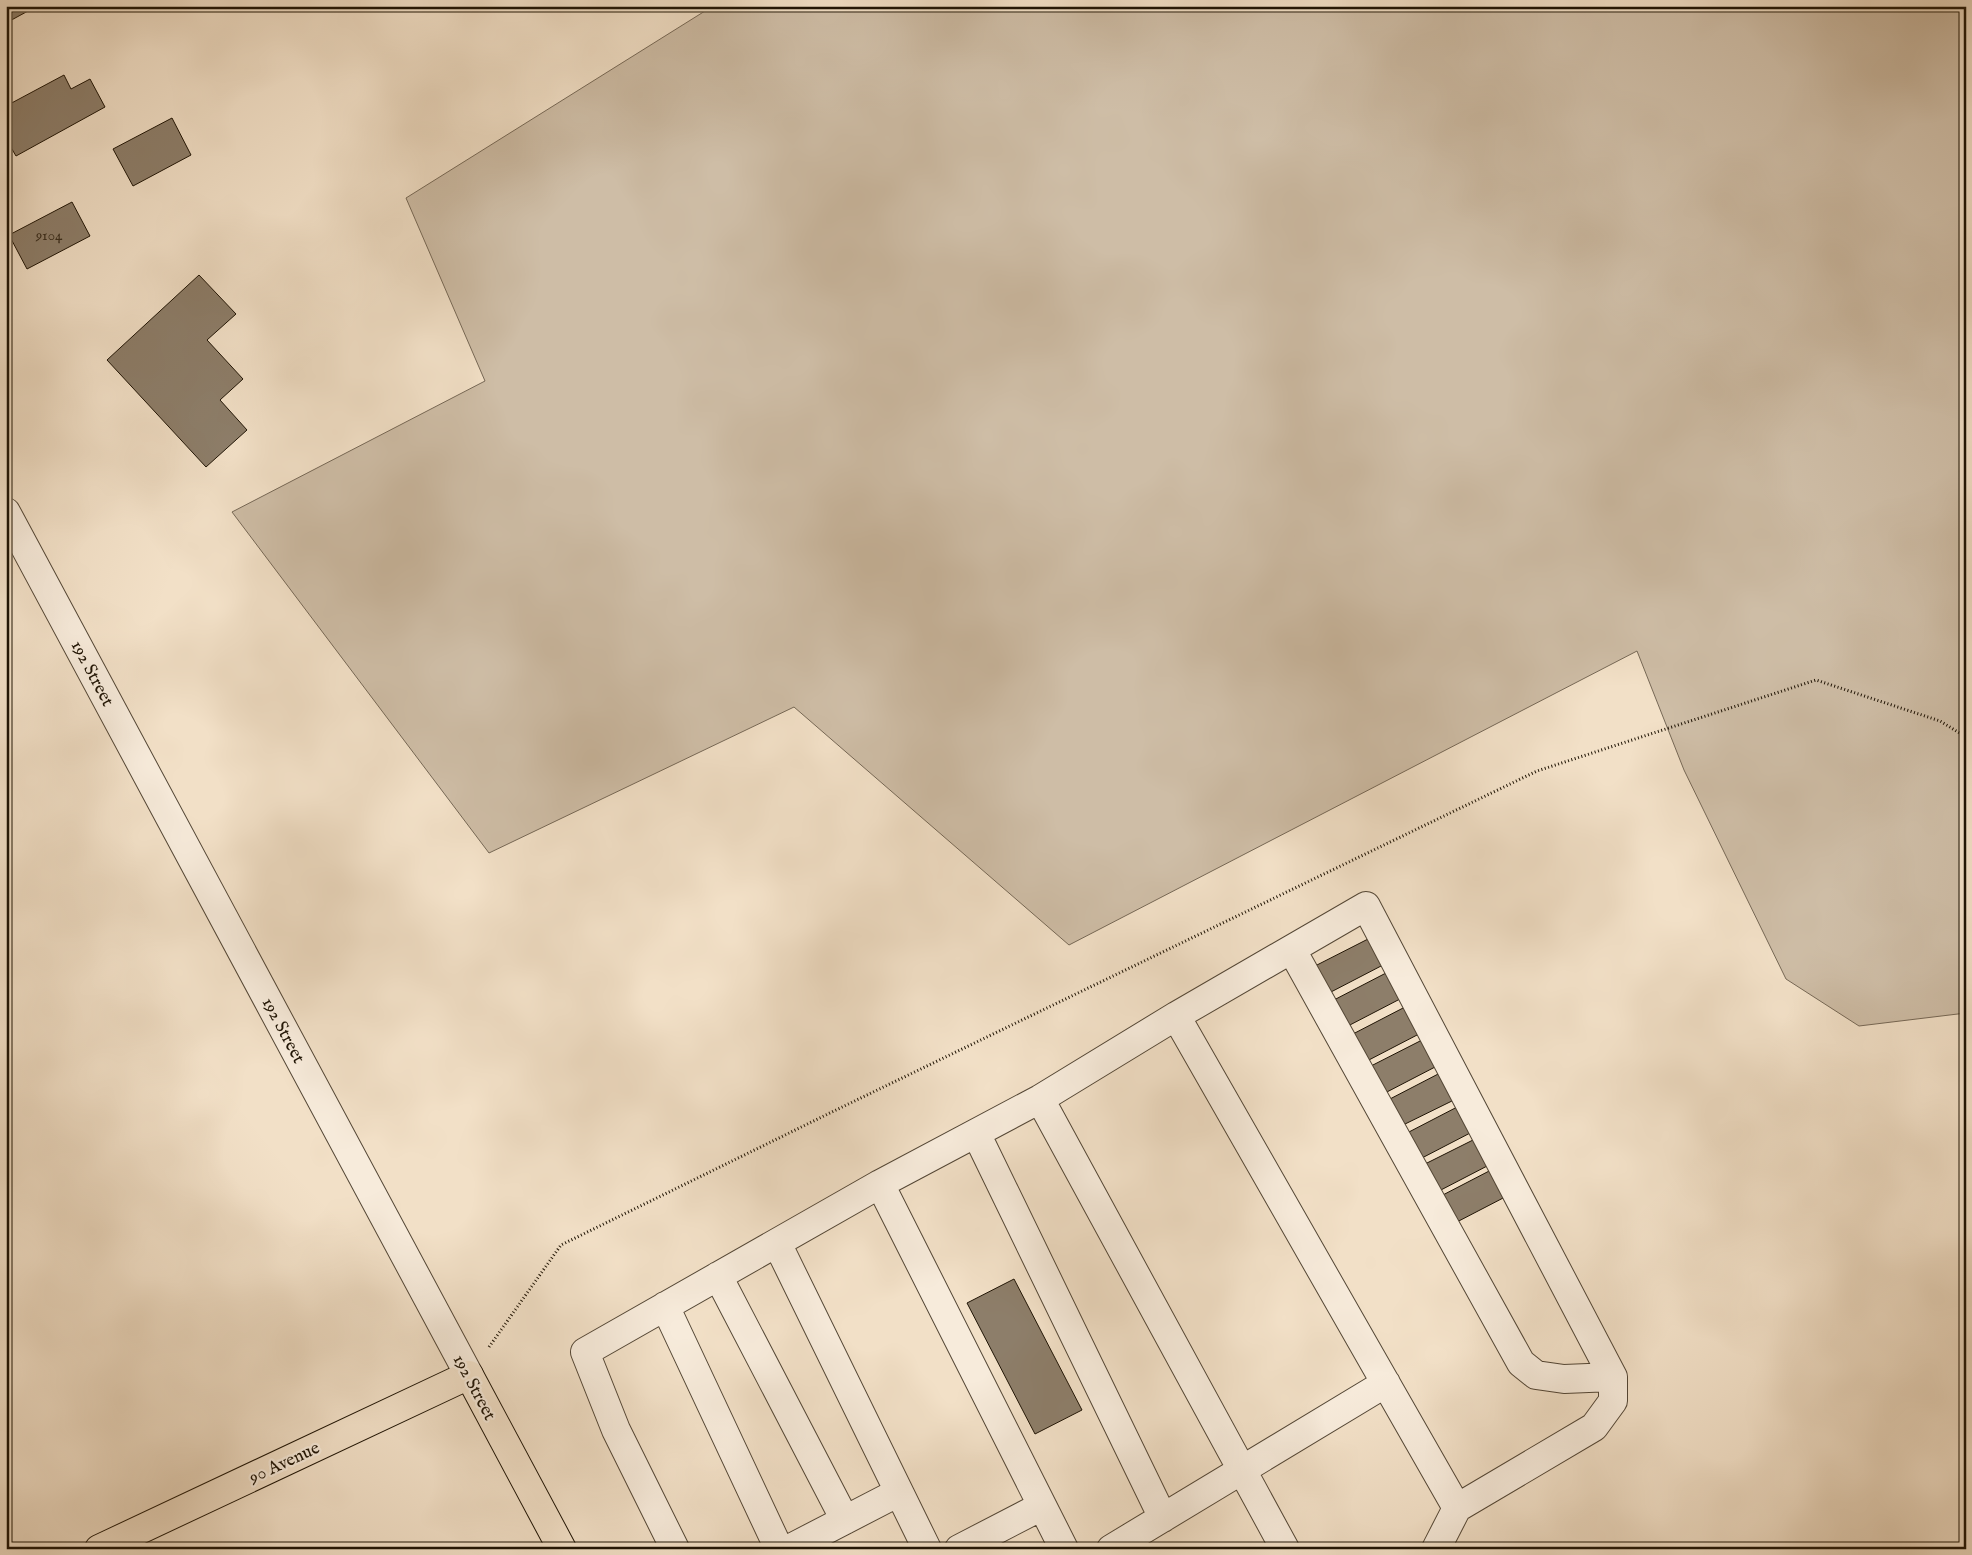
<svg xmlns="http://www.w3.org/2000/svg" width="1972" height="1555" viewBox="0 0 1972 1555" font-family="'IM FELL English',serif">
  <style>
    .green { fill: #cebda6; stroke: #766856 }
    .building { fill: #8d7e6a; stroke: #1f1405 }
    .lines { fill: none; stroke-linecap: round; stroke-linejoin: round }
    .minor-casing { stroke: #544736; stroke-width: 30 }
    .major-casing { stroke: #1f1405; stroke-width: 30 }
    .path { stroke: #1f1405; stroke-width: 3; stroke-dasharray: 1 2.5; stroke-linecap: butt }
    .minor { stroke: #f7ebdb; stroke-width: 28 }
    .major { stroke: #f2e0c7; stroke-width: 28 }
    .labels { text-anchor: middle; stroke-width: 4.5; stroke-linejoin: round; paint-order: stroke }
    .number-label { font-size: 15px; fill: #3a2e1e }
    .street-label { font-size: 18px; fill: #1f1405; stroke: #f7ebdb }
  </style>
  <rect width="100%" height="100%" fill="#f2e0c7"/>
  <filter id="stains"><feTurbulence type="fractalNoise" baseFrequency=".004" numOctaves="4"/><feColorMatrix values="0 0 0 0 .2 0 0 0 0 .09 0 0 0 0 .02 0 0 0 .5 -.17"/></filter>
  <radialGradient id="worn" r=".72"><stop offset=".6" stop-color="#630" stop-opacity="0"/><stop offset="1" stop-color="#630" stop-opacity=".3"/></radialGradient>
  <path class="green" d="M713 6H1966V1013L1859 1026 1786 979 1684 770 1637 651 1069 945 794 707 489 853 232 512 485 381 406 198Z"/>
  <path class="building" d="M6 6H26L28 11 6 23Z
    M64 75 71 89 90 79 105 107 16 156 6 139V106Z
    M172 118 191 155 133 186 113 149Z
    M72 202 90 236 27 269 9 235Z
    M199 275 236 314 207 340 243 379 220 400 247 430 206 467 107 360Z
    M1370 938 1383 965 1329 993 1315 966Z
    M1386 973 1400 999 1346 1027 1332 1001Z
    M1405 1007 1419 1034 1365 1062 1351 1035Z
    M1424 1039 1437 1066 1383 1094 1369 1067Z
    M1442 1072 1456 1099 1401 1126 1388 1100Z
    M1461 1105 1474 1131 1420 1159 1407 1133Z
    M1477 1138 1491 1164 1437 1192 1423 1165Z
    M1493 1169 1507 1196 1453 1224 1439 1197Z
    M1014 1279 1082 1410 1035 1434 967 1303Z"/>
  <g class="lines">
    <g class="minor-casing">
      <path id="minor" d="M6 512 469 1375
        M1292 950 1521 1363 1536 1375 1564 1379 1613 1377
        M1176 1016 1457 1508
        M1040 1099 1285 1549
        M976 1133 1163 1518
        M880 1184 1064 1549
        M777 1243 927 1549
        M718 1276 845 1520
        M665 1306 779 1549
        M675 1549 616 1430 585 1352 880 1184 1040 1099 1176 1016 1366 906 1613 1377V1401L1594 1427 1457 1508 1436 1549
        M789 1549 899 1492
        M959 1549 1042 1506
        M1111 1549 1386 1383"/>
    </g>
    <g class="major-casing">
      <path id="major" d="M99 1549 469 1375 562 1549"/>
    </g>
    <path class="path" d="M489 1347 561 1245 836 1110 1537 771 1816 680 1940 721 1966 737"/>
    <use href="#minor" class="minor"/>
    <use href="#major" class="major"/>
  </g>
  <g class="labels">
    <g class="number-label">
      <text x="49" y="240">9104</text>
    </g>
    <g class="street-label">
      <text transform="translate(93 673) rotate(62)" y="6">192 Street</text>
      <text transform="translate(284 1030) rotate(62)" y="6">192 Street</text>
      <text transform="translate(475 1387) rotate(62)" y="6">192 Street</text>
      <text transform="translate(284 1462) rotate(-25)" y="6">90 Avenue</text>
    </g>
  </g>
  <rect width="1972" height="1555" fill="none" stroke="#f2e0c7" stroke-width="25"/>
  <rect x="8" y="8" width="1957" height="1540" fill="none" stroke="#1f1405" stroke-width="2.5"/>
  <rect x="12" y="12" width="1947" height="1530" fill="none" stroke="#1f1405"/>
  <rect width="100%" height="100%" filter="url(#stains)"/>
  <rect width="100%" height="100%" fill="url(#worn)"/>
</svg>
